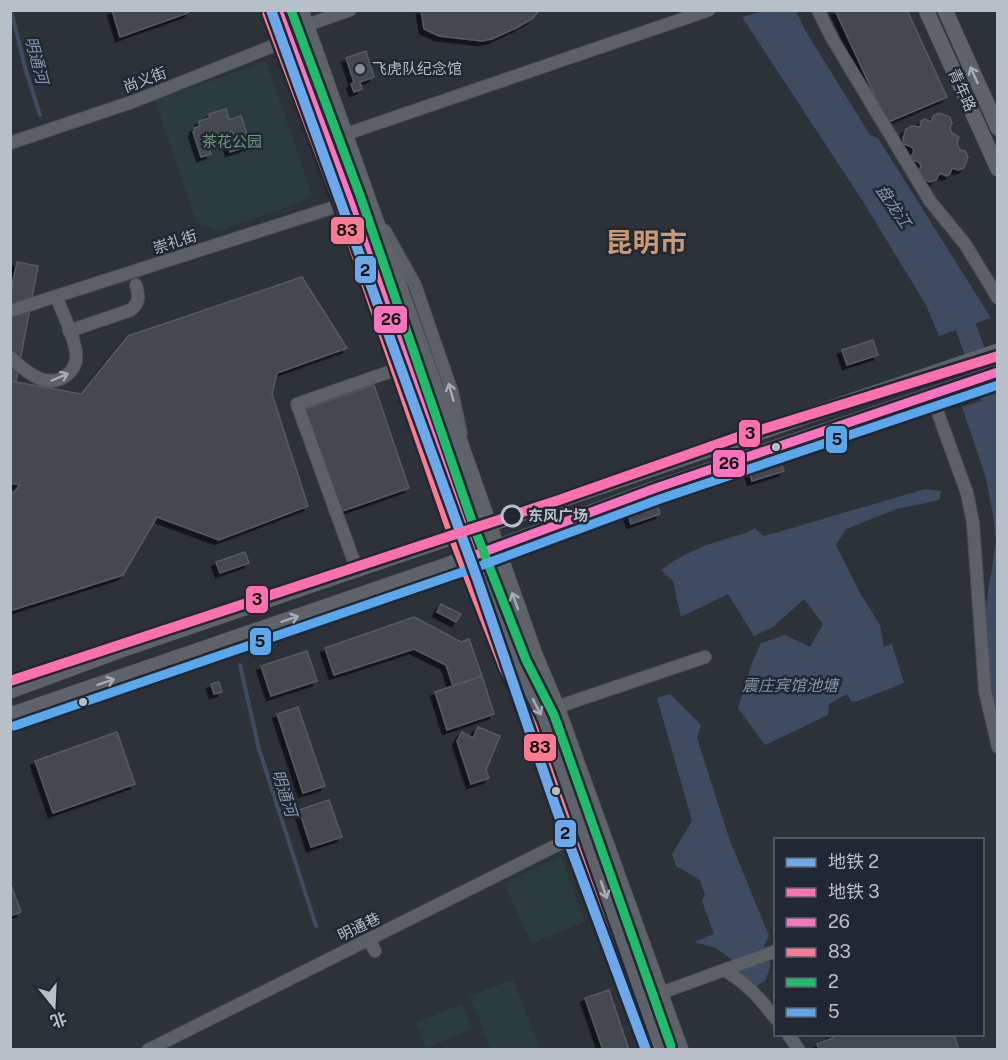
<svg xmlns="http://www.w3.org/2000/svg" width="1008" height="1060" viewBox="0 0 1008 1060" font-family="'Public Sans','Noto Sans SC',sans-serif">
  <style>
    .green { fill: #2b3c3f }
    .water { fill: #3e4b61 }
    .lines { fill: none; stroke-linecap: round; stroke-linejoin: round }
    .stream { stroke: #3e4b61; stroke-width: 4 }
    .river { stroke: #3e4b61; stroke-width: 21 }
    .building { fill: #454950; stroke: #565a61; stroke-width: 1.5; filter: url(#shadow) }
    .minor-casing { stroke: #4b4e54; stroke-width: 14 }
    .major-casing { stroke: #4b4f56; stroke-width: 16 }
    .minor { stroke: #5e6067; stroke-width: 12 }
    .major { stroke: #5f6369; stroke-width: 15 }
    .bus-1-casing { stroke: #212833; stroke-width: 14 }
    .bus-2-casing { stroke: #212833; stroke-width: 14 }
    .bus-3-casing { stroke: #212833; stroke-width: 14 }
    .bus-4-casing { stroke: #212833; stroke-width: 14 }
    .bus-1 { stroke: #fc73be; stroke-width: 9 }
    .bus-2 { stroke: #fe7a93; stroke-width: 9 }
    .bus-3 { stroke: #20bc6c; stroke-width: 9 }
    .bus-4 { stroke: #5aa8eb; stroke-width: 9 }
    .metro-1-casing { stroke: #212833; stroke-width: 15 }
    .metro-2-casing { stroke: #212833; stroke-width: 15 }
    .metro-1 { stroke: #6da8eb; stroke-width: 10 }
    .metro-2 { stroke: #ff70ae; stroke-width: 10 }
    .oneway { stroke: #a7adb6 }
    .oneway2 { stroke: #a7acb5 }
    .poi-dot { fill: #888e97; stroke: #212833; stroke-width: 2 }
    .bus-dot { fill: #b9bfc9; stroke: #212833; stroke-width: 2 }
    .stop-dot { fill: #212833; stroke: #b9bfc9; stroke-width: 3 }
    .labels { text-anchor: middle; stroke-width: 5; stroke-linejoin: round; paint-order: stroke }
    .poi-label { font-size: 15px; fill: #b9bfc9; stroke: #212833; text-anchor: start }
    .street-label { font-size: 15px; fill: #b9bfc9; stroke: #212833 }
    .park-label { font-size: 15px; fill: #72977c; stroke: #212833 }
    .stop-label { font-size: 15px; font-weight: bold; fill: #b9bfc9; stroke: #212833; text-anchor: start }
    .water-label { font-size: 16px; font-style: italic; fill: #8494ad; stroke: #212833 }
    .town-label { font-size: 27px; font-weight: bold; fill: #cb9a72; stroke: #212833 }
    .line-badge { stroke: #212833; stroke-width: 2 }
    .pale-badge-label { font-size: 16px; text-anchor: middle; font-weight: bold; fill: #111 }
  </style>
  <defs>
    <filter id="shadow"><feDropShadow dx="-4.5" dy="4.5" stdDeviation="0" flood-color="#0009"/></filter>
  </defs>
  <rect width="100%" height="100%" fill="#2d3239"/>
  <path class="green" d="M266 62 312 194 301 202 219 231 197 223 155 100Z
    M561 856 585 922 532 943 504 884Z
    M513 980 540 1049H491L470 996Z
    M462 1004 472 1029 426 1048 416 1023Z"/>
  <path class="water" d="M763 11H796L805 30 870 135 878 138 991 318 939 336 926 305 864 203 742 17Z
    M997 396V731L988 689 986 606 996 542 994 521 986 478 962 407Z
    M925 489 941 491 939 500 897 509 846 529 836 545 860 593 880 625 884 647 892 644 904 683 855 702 851 701 847 694 829 704 828 715 765 745 738 708 752 663 761 643 785 635 810 647 823 624 804 599 773 627 754 636 728 594 681 617 673 581 661 570C680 555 706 544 729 538 741 534 743 535 755 528L763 536 775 533Z
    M670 694 701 725 697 738 729 838 769 936 764 946 771 965 765 981 755 987 740 973 731 959 716 948 694 942 714 934 702 901 705 894 699 879 676 866 672 854 692 821 657 698Z"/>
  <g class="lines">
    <path class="stream" d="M11 10 26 71 40 115
      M240 665 259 749 316 926"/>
    <path class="river" d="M953 301 965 325 998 415"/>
  </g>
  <path class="building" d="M112 10H190L188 13 120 37Z
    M421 10H540L532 19 518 27 492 39 482 41 439 36 424 29Z
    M835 10H907L947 97 891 121 885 118Z
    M366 51 374 77 360 82 362 89 354 92 351 84 354 82 346 58Z
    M226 109 229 120 241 116 251 145 230 152 228 144 236 141 232 131 219 136 220 141 208 145 211 154 201 157 193 132 195 131 194 128 200 126 199 121 210 118 209 114Z
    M939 113 950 117 952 123 950 128 952 133 959 137 957 144 960 150 965 151 968 157 964 168 958 170 952 168 950 174 946 176 940 173 936 180 930 182 921 178 918 174 921 166 919 162 910 159 914 151 912 147 904 144 903 138 906 129 912 126 920 127 921 121 925 119 931 122 933 116Z
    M17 262 38 266 16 382 10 381V295Z
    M302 277 347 348 277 373 272 394 308 506 219 540 157 517 123 575 10 611V494L14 492 20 485 10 483V381L81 394 128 336Z
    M873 340 878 355 847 365 842 350Z
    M374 385 409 488 340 512 304 409Z
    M779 458 784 471 752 481 748 469Z
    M656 501 660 514 631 524 627 511Z
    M245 552 249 563 220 573 216 562Z
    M441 604 461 614 456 622 437 612Z
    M414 617 461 642 469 639 482 676 453 686 446 665 414 649 334 675 325 648Z
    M307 651 317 681 271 696 261 666Z
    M482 676 494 714 447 730 435 692Z
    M219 682 222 692 214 694 211 684Z
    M298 707 325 786 303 793 277 714Z
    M478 727 500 736 486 770 489 778 471 784 457 741 462 732 473 738Z
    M117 732 135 784 53 813 35 761Z
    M329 800 342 837 311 847 299 810Z
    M10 882 21 912 10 916Z
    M609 990 629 1050H603L585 998Z
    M831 1034H954L959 1050H819L817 1044 833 1038Z"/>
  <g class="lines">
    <g class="minor-casing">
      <path id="minor" d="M818 10 833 40 930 201 965 244 998 298
        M307 25 350 10
        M346 134 709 10
        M10 143 132 102 288 40
        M385 231 415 285 452 392 461 433
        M10 311 350 202
        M69 331 131 310C140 302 139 296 136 285
        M10 357C25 371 47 391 67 375 74 369 77 363 76 354 75 337 62 312 56 296
        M931 394 967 493 973 523 985 691 998 747
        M357 570 297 404 406 366
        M557 707 705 657
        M369 939 375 951
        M724 970C746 982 761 1000 776 1019
        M661 993 776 951
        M788 1034 799 1050
        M148 1050 583 832"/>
    </g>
    <g class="major-casing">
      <path id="major" d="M278 10 350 202 464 534 515 665 543 719 660 1050
        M301 10 437 392 457 433 534 652 557 707 681 1050
        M926 10 998 169
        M945 10 998 128
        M10 691 121 650 998 351
        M10 715 473 556 656 488 998 372"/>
    </g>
    <use href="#minor" class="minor"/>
    <use href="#major" class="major"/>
    <g class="bus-1-casing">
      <path id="bus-1" d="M278 10 350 202 473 556 656 488 998 372"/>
    </g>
    <g class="bus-2-casing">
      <path id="bus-2" d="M267 14 339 206 453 538 504 669 532 724 647 1050"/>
    </g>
    <g class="bus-3-casing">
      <path id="bus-3" d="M291 10 361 198 475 530 526 660 554 715 671 1046"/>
    </g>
    <g class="bus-4-casing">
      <path id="bus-4" d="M14 726 477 567 660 499 998 385"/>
    </g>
    <use href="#bus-1" class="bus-1"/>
    <use href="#bus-2" class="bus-2"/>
    <use href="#bus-3" class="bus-3"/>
    <use href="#bus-4" class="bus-4"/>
    <g class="metro-1-casing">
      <path id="metro-1" d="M271 10 478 581 556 808 646 1050"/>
    </g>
    <g class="metro-2-casing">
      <path id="metro-2" d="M10 681 559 500 738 437 998 356"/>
    </g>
    <use href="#metro-1" class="metro-1"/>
    <use href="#metro-2" class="metro-2"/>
  </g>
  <defs><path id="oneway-shaft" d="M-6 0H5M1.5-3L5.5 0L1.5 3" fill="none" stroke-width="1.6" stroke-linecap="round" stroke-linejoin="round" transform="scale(1.5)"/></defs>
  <g class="oneway">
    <use href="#oneway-shaft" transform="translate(974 75) rotate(-114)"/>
    <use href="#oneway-shaft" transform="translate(515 601) rotate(-110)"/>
    <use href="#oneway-shaft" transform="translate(290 619) rotate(-19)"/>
    <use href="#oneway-shaft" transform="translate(106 682) rotate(-19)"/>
    <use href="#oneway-shaft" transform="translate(537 707) rotate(63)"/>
    <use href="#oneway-shaft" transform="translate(604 890) rotate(71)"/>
  </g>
  <g class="oneway2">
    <use href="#oneway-shaft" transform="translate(60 377) rotate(-23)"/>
    <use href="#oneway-shaft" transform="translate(451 392) rotate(-106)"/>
  </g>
  <circle class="poi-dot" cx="360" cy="69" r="6"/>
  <g class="bus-dot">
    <circle cx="776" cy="447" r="5"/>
    <circle cx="83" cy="702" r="5"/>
    <circle cx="556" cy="791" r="5"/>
  </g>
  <circle class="stop-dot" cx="512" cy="516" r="10"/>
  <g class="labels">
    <g class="poi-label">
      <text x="372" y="74">飞虎队纪念馆</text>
    </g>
    <g class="street-label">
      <text transform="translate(145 80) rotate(-21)" y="5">尚义街</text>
      <text transform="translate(962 90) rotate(66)" y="5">青年路</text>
      <text transform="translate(175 242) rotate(-18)" y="5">崇礼街</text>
      <text transform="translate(359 927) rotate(-26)" y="5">明通巷</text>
    </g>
    <g class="park-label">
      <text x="232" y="147">茶花公园</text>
    </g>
    <g class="stop-label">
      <text x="528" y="521">东风广场</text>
    </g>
    <g class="water-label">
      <text transform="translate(37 60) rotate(75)" y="6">明通河</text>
      <text transform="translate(894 206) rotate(56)" y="6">盘龙江</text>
      <text x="790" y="691">震庄宾馆池塘</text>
      <text transform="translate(285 793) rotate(72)" y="6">明通河</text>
    </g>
    <g class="town-label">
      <text x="646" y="252">昆明市</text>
    </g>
  </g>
  <g class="line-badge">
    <rect x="330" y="216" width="35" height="29" rx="6" fill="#fe7a93"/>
    <rect x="354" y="255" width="23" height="29" rx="6" fill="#6da8eb"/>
    <rect x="373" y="305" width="35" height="29" rx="6" fill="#fc73be"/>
    <rect x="738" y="419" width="23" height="29" rx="6" fill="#ff70ae"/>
    <rect x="825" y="425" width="23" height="29" rx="6" fill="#5aa8eb"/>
    <rect x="712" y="449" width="34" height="29" rx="6" fill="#fc73be"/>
    <rect x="245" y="585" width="24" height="29" rx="6" fill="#ff70ae"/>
    <rect x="249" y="627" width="23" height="29" rx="6" fill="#5aa8eb"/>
    <rect x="523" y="733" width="34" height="29" rx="6" fill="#fe7a93"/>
    <rect x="554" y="819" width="23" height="29" rx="6" fill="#6da8eb"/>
  </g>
  <g class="pale-badge-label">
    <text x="347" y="236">83</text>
    <text x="365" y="276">2</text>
    <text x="391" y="325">26</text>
    <text x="750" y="439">3</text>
    <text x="837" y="445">5</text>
    <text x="729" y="469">26</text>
    <text x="257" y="605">3</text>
    <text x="260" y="647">5</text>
    <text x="540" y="753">83</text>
    <text x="565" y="839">2</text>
  </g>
  <rect width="1008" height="1060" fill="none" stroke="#b9bfc9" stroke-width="24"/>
  <rect x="774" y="838" width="210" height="198" fill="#212833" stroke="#5e646f" stroke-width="1.5"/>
  <rect x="786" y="858" width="30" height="9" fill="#6da8eb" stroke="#5e646f" stroke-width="1.5"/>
  <text x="828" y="868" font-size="18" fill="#b9bfc9">地铁 2</text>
  <rect x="786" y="888" width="30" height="9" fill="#ff70ae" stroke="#5e646f" stroke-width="1.5"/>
  <text x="828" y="898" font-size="18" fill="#b9bfc9">地铁 3</text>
  <rect x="786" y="918" width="30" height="9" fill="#fc73be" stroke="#5e646f" stroke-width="1.5"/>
  <text x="828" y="928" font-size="18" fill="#b9bfc9">26</text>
  <rect x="786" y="948" width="30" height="9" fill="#fe7a93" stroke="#5e646f" stroke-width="1.5"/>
  <text x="828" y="958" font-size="18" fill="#b9bfc9">83</text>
  <rect x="786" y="978" width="30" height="9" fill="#20bc6c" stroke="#5e646f" stroke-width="1.5"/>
  <text x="828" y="988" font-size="18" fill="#b9bfc9">2</text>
  <rect x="786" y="1008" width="30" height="9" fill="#5aa8eb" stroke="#5e646f" stroke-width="1.5"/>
  <text x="828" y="1018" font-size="18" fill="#b9bfc9">5</text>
  <g transform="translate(54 1006) rotate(162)" stroke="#212833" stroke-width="4.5" paint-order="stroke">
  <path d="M0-4.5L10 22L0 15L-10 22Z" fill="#b9bfc9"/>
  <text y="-9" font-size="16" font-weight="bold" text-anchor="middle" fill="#b9bfc9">北</text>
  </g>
</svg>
